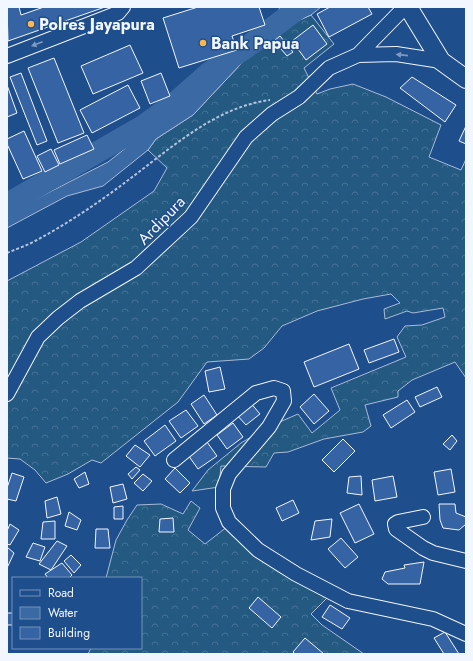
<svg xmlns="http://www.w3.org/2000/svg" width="473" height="661" viewBox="0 0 473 661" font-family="Jost,sans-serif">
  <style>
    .forest { fill: url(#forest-crowns); stroke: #a8bbd7 }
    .water { fill: #3b69a3; stroke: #a8bbd7 }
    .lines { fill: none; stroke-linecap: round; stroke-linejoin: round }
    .river { stroke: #3b69a3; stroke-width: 22 }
    .building { fill: #3563a3; stroke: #f2f6ff }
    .minor-casing { stroke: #f2f6ff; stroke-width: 16 }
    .major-casing { stroke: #f2f6ff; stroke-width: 20 }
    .path { stroke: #b3c4dc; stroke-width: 2; stroke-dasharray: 3 2; stroke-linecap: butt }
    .minor { stroke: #1f4e8c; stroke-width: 14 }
    .major { stroke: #1f4e8c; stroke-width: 18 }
    .oneway { fill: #7e9ac0 }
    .poi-dot { fill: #ffb74d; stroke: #1f4e8c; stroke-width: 1.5 }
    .labels { text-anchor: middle; stroke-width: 3; stroke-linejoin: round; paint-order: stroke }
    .poi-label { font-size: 16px; font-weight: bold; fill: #f2f6ff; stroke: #1f4e8c; text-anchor: start }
    .street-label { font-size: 16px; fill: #f2f6ff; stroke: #1f4e8c }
  </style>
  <defs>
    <pattern id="forest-crowns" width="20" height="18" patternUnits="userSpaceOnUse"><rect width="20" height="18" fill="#245a82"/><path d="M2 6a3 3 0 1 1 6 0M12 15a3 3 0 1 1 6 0" fill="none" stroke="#447295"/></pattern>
  </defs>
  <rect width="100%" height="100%" fill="#1f4e8c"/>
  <path class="forest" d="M311 15 334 44 304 68 317 94 330 89 353 84 386 97 441 125 429 157 461 170 466 159V378L455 362 412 380 398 391V397L365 405 371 426 363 432 324 439 288 452 274 453 266 467 221 466 219 487 192 491 208 470 241 443 268 427 298 414 312 433 340 410 331 388 406 357 397 337 405 326 422 325 445 317 443 308 413 313 407 311 385 319 384 309 400 303 391 294 363 299 317 311 282 326 264 348 249 359 207 362 178 402 101 463 92 460 68 474 46 483 35 470 20 459 7 458V281L81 242 154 191 167 168 148 150 156 139 193 115 239 66 263 42 295 22Z
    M191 501 200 508 188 530 205 544 232 523 328 597 311 614 322 625 364 654H88L91 648H141V578H106L116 540 127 520 137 505 161 504 183 514Z"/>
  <path class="water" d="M280 7H321L311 15 295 22 263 42 239 66 193 115 156 139 148 150 103 186 67 196 7 228V214L108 162 213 79 274 22Z"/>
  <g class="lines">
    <path class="river" d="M7 204 143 126 177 101 210 72 251 44 300 7"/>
  </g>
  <path class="building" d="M7 7H19L21 15 44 7H105L8 41Z
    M198 7H259L265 25 232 36 237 50 179 68 163 18Z
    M330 7H368L372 14 329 37 317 14Z
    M313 25 327 44 306 60 292 41Z
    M280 36 293 52 287 56 274 41Z
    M130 45 143 73 93 94 81 66Z
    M54 58 84 133 58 143 28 68Z
    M21 73 47 141 37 145 10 77Z
    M161 73 170 96 150 104 141 81Z
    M412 77 456 105 445 122 400 88Z
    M7 85 17 113 7 117Z
    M128 85 140 108 92 133 80 110Z
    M466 126V144L459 141Z
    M24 131 42 171 23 179 7 144V139Z
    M87 135 94 149 60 164 54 150Z
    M51 149 59 165 45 172 37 156Z
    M394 339 399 352 369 363 364 350Z
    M349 344 359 369 314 387 304 362Z
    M220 367 225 389 209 392 205 371Z
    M437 387 442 397 420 407 415 397Z
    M314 394 329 411 314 424 300 407Z
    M204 395 217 415 204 424 191 404Z
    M407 400 415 412 391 428 383 415Z
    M249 401 260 414 246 425 235 413Z
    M186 410 198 426 181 438 169 421Z
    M233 423 243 437 227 449 217 435Z
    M165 425 176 441 155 456 144 441Z
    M452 435 457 441 450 450 443 444Z
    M343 439 355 451 334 472 322 460Z
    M207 442 217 456 198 469 188 455Z
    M135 445 150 455 140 467 126 456Z
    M136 467 140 470 132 479 128 474Z
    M175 468 190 483 180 493 165 479Z
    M451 469 455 492 438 495 434 472Z
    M85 472 89 484 79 488 74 479Z
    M12 473 24 477 16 501 7 499V488Z
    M143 474 152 481 143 491 134 483Z
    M361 476 362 495 347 493 349 477Z
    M393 476 397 497 375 501 372 480Z
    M123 484 127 499 113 503 110 487Z
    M57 497 61 514 47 518 45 501Z
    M293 500 299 513 282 521 276 508Z
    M359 504 374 534 355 543 340 513Z
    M439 504H455L456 513 466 517V524L459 530 443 528 440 520Z
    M123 506V519H114V507Z
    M69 512 81 520 77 530 65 526Z
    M173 518 174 532H159L160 519Z
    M332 519 330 537 311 540 315 521Z
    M55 521V539H41L43 522Z
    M10 524 19 530 10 545 7 544V531Z
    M96 529H108L110 548H95Z
    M341 538 358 557 345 568 328 549Z
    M57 541 67 546 51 570 39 564Z
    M33 543 45 547 40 561 26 557Z
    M7 547 14 553 7 568Z
    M71 555 81 565 74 573 64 561Z
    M424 562 420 584H388L382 579 385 572 405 568 404 565Z
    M62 563 72 575 69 578H48L45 574Z
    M258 597 281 617 272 628 249 608Z
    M330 605 350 618 342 629 322 617Z
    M7 613H13V625H7Z
    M445 632 459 654H444L434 638Z
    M305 638 324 654H295L293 652Z"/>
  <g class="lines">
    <g class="minor-casing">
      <path id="minor" d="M358 55 396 54 441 61
        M7 56 118 13 123 7
        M7 394 38 337 58 318 80 301 136 268 191 217 246 137 272 114 299 97 329 68 358 55 405 7
        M174 460 256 393 274 388 283 391 284 401 269 427 229 474 223 489V508L229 522 258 550 296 574 348 601 433 619 466 634
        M423 517 398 522 395 524 396 529 423 548 433 553 466 561"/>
    </g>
    <g class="major-casing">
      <path id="major" d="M408 7 441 61 466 79"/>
    </g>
    <path class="path" d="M7 253C16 249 26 246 35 241 67 224 98 203 127 181 170 149 215 107 270 100"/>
    <use href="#minor" class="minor"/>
    <use href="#major" class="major"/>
  </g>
  <defs><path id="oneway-solid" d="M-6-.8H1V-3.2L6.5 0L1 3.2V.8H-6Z"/></defs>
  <g class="oneway">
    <use href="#oneway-solid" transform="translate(37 44) rotate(159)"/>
    <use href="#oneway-solid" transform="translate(402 55) rotate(-174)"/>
  </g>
  <g class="poi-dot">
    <circle cx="31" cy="24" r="4"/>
    <circle cx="203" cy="43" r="4"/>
  </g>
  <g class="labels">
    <g class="poi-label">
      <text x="39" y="30">Polres Jayapura</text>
      <text x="211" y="49">Bank Papua</text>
    </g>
    <g class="street-label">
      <text transform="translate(161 220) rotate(-46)" y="6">Ardipura</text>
    </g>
  </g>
  <rect width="473" height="661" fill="none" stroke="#f2f6ff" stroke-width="16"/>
  <rect x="12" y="577" width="130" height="72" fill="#1f4e8c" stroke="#7391ba"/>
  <rect x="20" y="590" width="20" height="6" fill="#1f4e8c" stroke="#7391ba"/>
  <text x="48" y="597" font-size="12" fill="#f2f6ff">Road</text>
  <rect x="20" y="607" width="20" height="12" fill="#3b69a3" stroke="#7391ba"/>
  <text x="48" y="617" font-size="12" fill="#f2f6ff">Water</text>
  <rect x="20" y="627" width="20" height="12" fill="#3563a3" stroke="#7391ba"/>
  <text x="48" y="637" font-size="12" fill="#f2f6ff">Building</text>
</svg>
